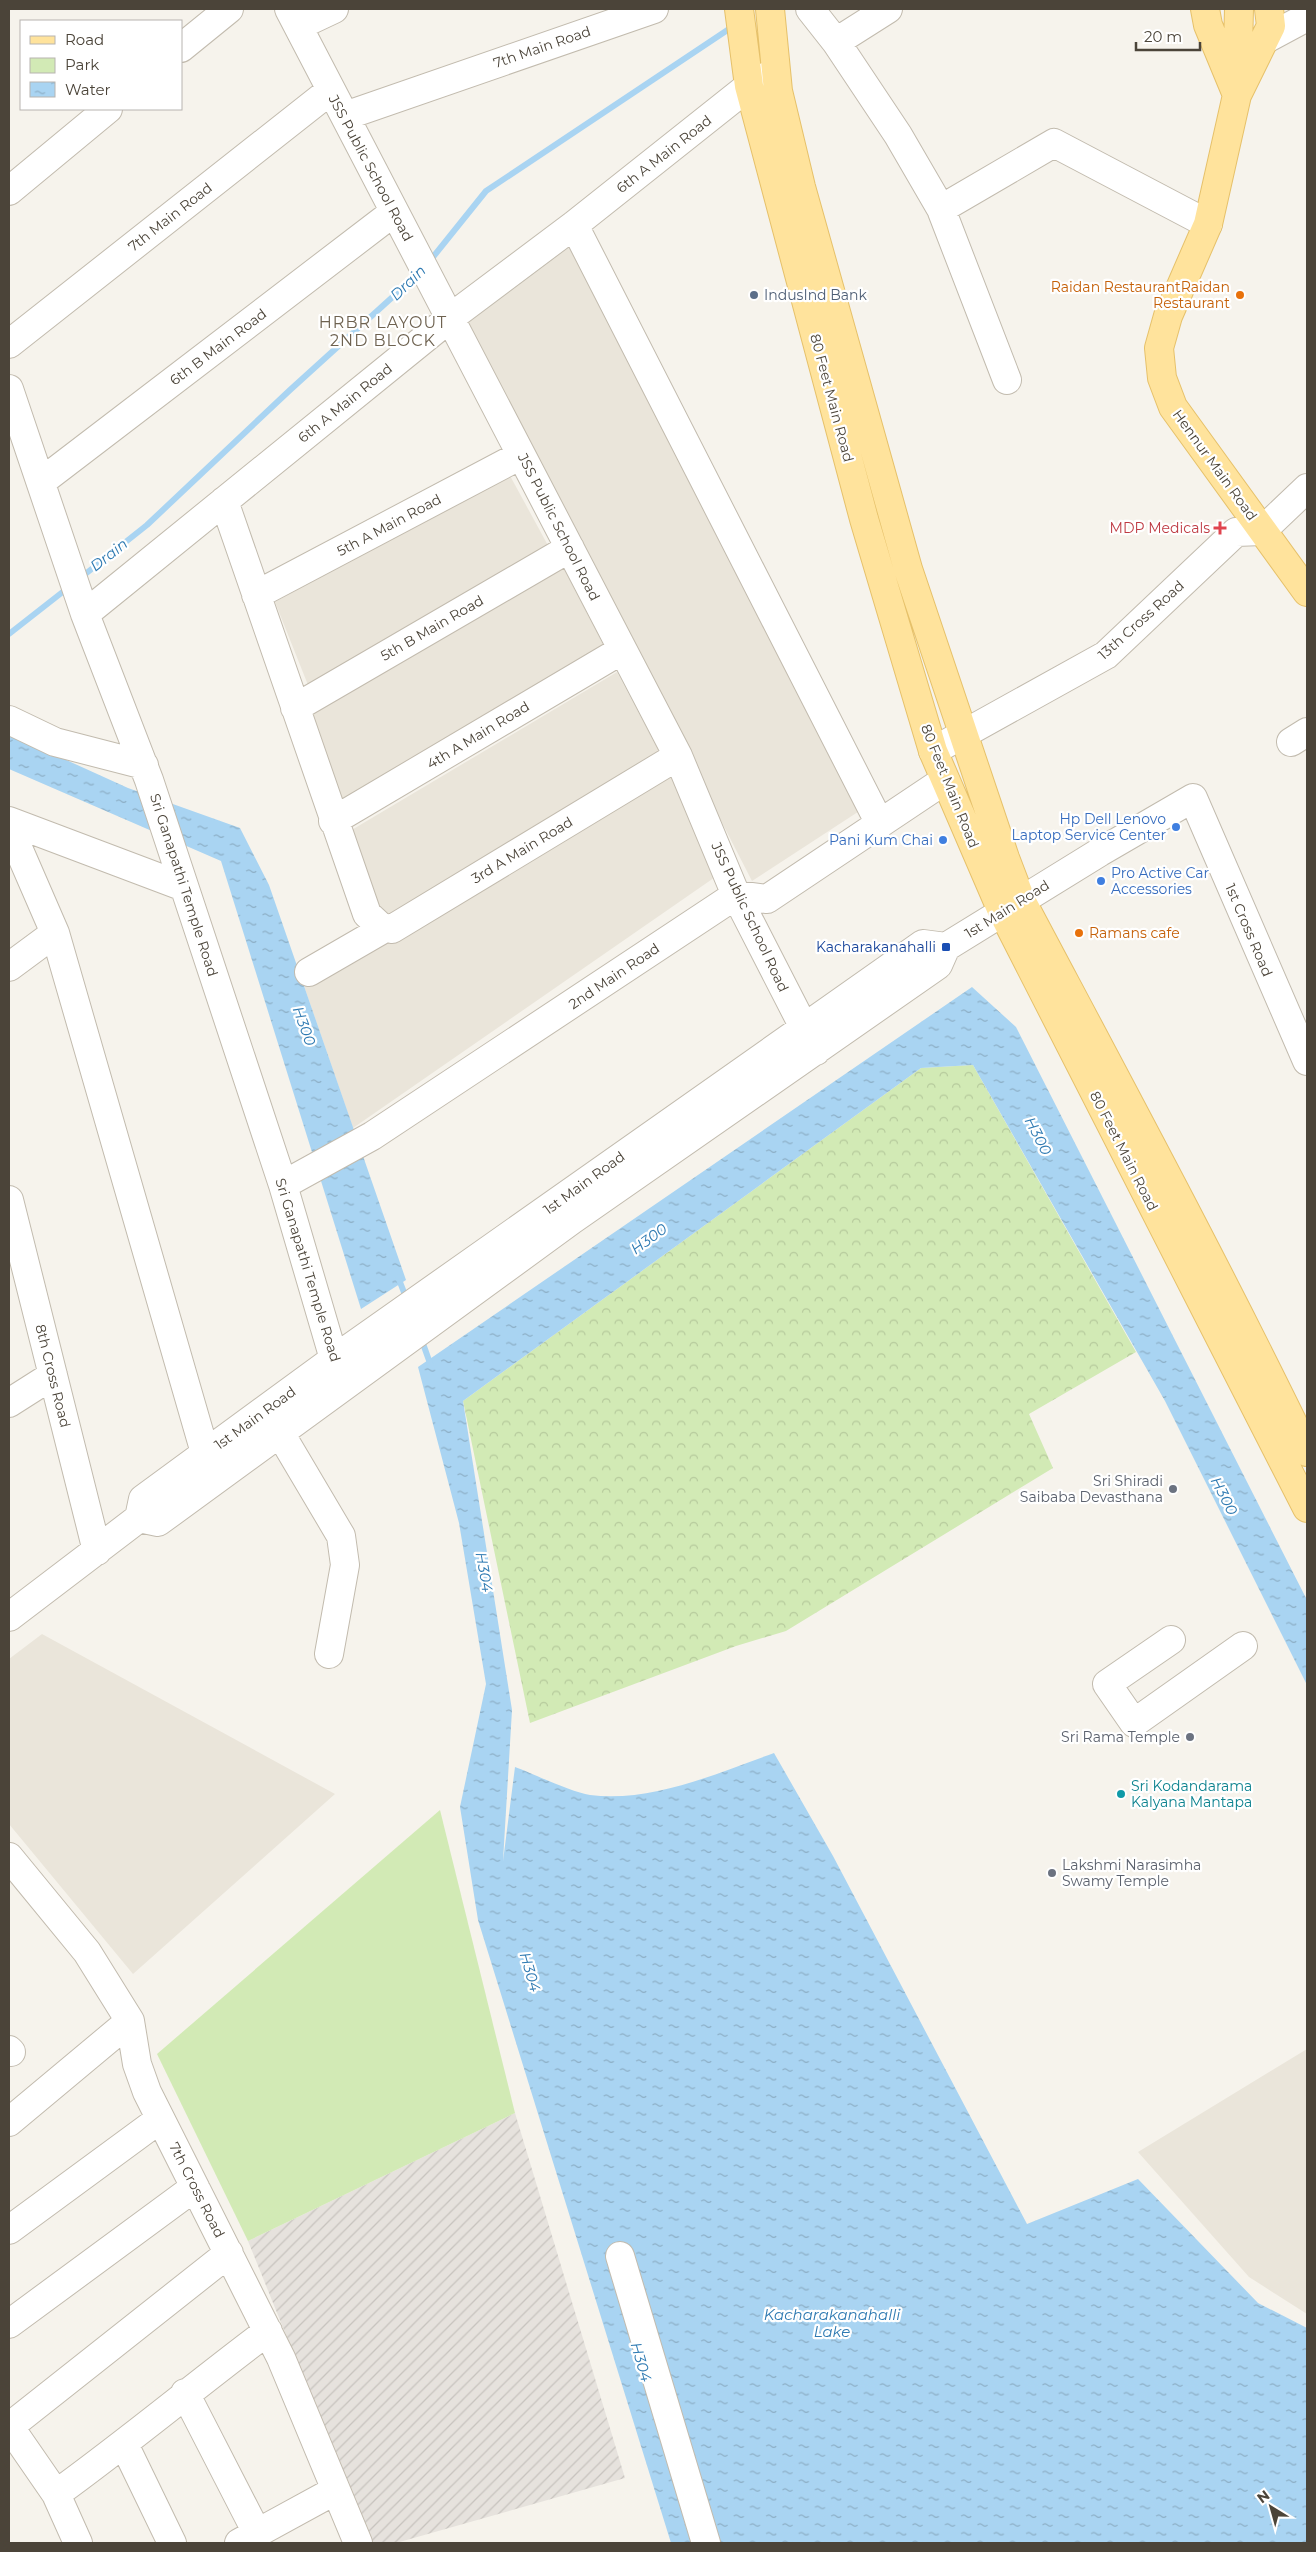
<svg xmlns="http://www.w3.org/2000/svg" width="1316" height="2552" viewBox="0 0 1316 2552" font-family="Montserrat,sans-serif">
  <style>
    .residential { fill: #eae5da }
    .industrial { fill: url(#industrial-furrows) }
    .green { fill: #d2eab5 }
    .forest { fill: url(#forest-crowns) }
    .water { fill: url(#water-ripples) }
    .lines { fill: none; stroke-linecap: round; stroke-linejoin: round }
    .stream { stroke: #a9d4f2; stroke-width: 6 }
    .minor-casing { stroke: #c2bbae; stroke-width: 30 }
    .major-casing { stroke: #e6c16a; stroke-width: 30 }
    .minor { stroke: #fff; stroke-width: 28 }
    .major { stroke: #ffe39c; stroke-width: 28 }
    .service-dot { fill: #5c6f8a; stroke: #fff; stroke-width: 2 }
    .food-dot { fill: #e8710a; stroke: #fff; stroke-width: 2 }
    .health-dot { fill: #e0444e; stroke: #fff; stroke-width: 2 }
    .shop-dot { fill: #3f7fe0; stroke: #fff; stroke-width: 2 }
    .transit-dot { fill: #1a4fb4; stroke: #fff; stroke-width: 2 }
    .worship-dot { fill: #6b7280; stroke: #fff; stroke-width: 2 }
    .culture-dot { fill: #0f9aa8; stroke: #fff; stroke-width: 2 }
    .labels { text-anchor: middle; stroke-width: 4.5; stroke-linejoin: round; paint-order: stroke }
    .street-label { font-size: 14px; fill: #4b4439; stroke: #fff }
    .food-label { font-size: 14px; fill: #c56008; stroke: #fff; text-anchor: end }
    .service-label { font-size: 14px; fill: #4e5e75; stroke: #fff; text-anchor: start }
    .health-label { font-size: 14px; fill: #be3a42; stroke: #fff; text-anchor: end }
    .shop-label { font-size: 14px; fill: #366cbe; stroke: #fff; text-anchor: end }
    .transit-label { font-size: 14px; fill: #164399; stroke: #fff; text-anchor: end }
    .worship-label { font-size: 14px; fill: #5b616d; stroke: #fff; text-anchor: end }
    .culture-label { font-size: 14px; fill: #0d838f; stroke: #fff; text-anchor: start }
    .water-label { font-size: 15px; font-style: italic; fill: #2e7ab2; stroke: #fff }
    .quarter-label { font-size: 16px; letter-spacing: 1px; fill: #6e6250; stroke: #fff }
  </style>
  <defs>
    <pattern id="industrial-furrows" width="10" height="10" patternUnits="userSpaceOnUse" patternTransform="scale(1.25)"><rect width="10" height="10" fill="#e6e2dd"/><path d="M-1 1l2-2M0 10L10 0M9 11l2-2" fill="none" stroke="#c7c3be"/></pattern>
    <pattern id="forest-crowns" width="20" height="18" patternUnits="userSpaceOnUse" patternTransform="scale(1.25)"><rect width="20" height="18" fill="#d2eab5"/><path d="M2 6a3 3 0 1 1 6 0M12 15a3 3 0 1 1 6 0" fill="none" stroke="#b6ca9c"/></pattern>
    <pattern id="water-ripples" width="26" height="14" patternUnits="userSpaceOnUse" patternTransform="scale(1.25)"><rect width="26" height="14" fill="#a9d4f2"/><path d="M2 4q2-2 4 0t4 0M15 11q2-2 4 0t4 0" fill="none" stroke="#8caec5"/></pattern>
  </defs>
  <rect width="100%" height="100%" fill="#f6f3ec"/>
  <path class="residential" d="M568 241 864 808 752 881 462 316Z
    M508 472 551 551 308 685 275 602Z
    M562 565 605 648 337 806 308 712Z
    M617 672 661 755 382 919 350 831Z
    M675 772 721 873 353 1128 304 986Z
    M42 1634 335 1794 133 1974 9 1824V1659Z
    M1307 2049V2314L1249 2277 1138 2152Z"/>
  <path class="industrial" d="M515 2113 625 2478 396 2543H370L248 2241Z"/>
  <path class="green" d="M440 1810 515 2113 248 2241 157 2054Z"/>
  <path class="forest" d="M973 1065 1136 1352 1029 1414 1053 1468 786 1631 736 1646 530 1723 463 1401 921 1068Z"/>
  <path class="water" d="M9 734 128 788 240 828 269 885 406 1280 361 1309 221 861 9 769Z
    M972 987 1016 1027 1307 1600V1685L1165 1401 973 1065 921 1068 463 1401 512 1710 503 1861 515 1767C534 1774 571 1792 590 1795 651 1803 718 1773 774 1753L833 1856 1027 2224 1138 2179 1258 2303 1307 2328V2543H671L478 1920 460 1807 486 1684 459 1523 418 1367Z"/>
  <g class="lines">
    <path class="stream" d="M429 262 486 191 729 29
      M79 579 147 525 290 390 419 273
      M9 634 69 587
      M398 1277 407 1300
      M421 1338 431 1366"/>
    <g class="minor-casing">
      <path id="minor" d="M289 9 678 756 736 895 816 1051
        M810 9 836 42 898 135 941 209 1007 380
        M298 26 334 9
        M1266 39 1307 17
        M836 42 888 9
        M181 48 229 9
        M345 116 654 9
        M9 191 108 109
        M941 209 1054 143 1208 224
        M574 225 880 824
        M9 344 331 90
        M9 389 85 614 149 780 283 1185 334 1359 345 1385
        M41 482 394 212
        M224 501 367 914 381 927 392 929 678 756
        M256 595 521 455
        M85 614 450 318 574 225 749 86 769 75
        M295 708 570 548
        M9 720 55 742 144 765
        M1291 742 1307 732
        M933 751 1106 655 1236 532 1262 531 1307 488
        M9 821 184 887
        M333 821 622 650
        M9 827 55 933 210 1470
        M9 967 55 933
        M309 972 385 928
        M283 1185 372 1136 736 895 767 899 945 780
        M9 1200 97 1551
        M9 1403 53 1375
        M280 1433 341 1536 345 1565 329 1654
        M139 1518 158 1522 572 1220 938 965 946 947
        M9 1617 139 1518 143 1499 334 1359 923 944 946 947 1100 852 1193 798 1307 1061
        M1171 1640 1107 1684 1134 1723 1243 1646
        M9 1857 87 1952 130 2021 137 2064 147 2092 281 2358 358 2543
        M9 2050 11 2052
        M9 2122 130 2021
        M9 2230 160 2119
        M620 2256 706 2543
        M9 2324 195 2187
        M185 2393 257 2533
        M9 2426 56 2494 78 2543
        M9 2427 229 2253
        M124 2444 172 2543
        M56 2494C128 2442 196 2385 268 2331
        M239 2543 336 2490"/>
    </g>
    <g class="major-casing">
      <path id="major" d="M739 9 749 86 864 519 933 751 1002 911 1307 1508
        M770 9 778 91 801 187 908 569 1005 858 1021 900C1118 1083 1217 1266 1307 1452
        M1205 9 1208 25 1237 95
        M1269 9 1271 26 1237 95 1208 224 1168 316 1159 348 1162 378 1173 407 1307 592
        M1237 86 1239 9"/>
    </g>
    <use href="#minor" class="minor"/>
    <use href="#major" class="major"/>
  </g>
  <circle class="service-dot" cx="754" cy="295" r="5"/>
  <g class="food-dot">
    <circle cx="1240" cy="295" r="5"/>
    <circle cx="1079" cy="933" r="5"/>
  </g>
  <path class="health-dot" d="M1217.5 520.5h5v5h5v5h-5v5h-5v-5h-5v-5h5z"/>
  <g class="shop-dot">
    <circle cx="1176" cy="827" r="5"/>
    <circle cx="943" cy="840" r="5"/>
    <circle cx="1101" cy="881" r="5"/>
  </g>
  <rect class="transit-dot" x="941" y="942" width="10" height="10" rx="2.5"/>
  <g class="worship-dot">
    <circle cx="1173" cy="1489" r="5"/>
    <circle cx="1190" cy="1737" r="5"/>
    <circle cx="1052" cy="1873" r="5"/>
  </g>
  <circle class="culture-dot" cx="1121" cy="1794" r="5"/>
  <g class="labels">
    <g class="street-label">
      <text transform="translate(542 47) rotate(-19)" y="5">7th Main Road</text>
      <text transform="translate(664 154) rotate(-38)" y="5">6th A Main Road</text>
      <text transform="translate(371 168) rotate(62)" y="5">JSS Public School Road</text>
      <text transform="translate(170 217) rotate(-38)" y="5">7th Main Road</text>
      <text transform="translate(218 347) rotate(-37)" y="5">6th B Main Road</text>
      <text transform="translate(832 398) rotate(75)" y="5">80 Feet Main Road</text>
      <text transform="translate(345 403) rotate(-39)" y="5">6th A Main Road</text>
      <text transform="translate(1215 465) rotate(54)" y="5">Hennur Main Road</text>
      <text transform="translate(389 525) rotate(-28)" y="5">5th A Main Road</text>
      <text transform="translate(559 527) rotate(63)" y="5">JSS Public School Road</text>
      <text transform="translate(1141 620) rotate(-42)" y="5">13th Cross Road</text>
      <text transform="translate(432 628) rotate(-30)" y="5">5th B Main Road</text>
      <text transform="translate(478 735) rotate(-31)" y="5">4th A Main Road</text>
      <text transform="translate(950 786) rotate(68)" y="5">80 Feet Main Road</text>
      <text transform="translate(522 850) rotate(-31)" y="5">3rd A Main Road</text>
      <text transform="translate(184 885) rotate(72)" y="5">Sri Ganapathi Temple Road</text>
      <text transform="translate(1007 909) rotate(-32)" y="5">1st Main Road</text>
      <text transform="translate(750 917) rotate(65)" y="5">JSS Public School Road</text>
      <text transform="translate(1249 930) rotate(67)" y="5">1st Cross Road</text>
      <text transform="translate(614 976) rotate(-34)" y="5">2nd Main Road</text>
      <text transform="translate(1124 1151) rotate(63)" y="5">80 Feet Main Road</text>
      <text transform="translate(584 1183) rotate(-36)" y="5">1st Main Road</text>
      <text transform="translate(308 1270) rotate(73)" y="5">Sri Ganapathi Temple Road</text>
      <text transform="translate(53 1376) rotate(76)" y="5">8th Cross Road</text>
      <text transform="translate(255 1418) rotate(-36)" y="5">1st Main Road</text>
      <text transform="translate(197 2190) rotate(63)" y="5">7th Cross Road</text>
    </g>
    <g class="food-label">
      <text x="1230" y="292">Raidan RestaurantRaidan<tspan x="1230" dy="16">Restaurant</tspan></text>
      <text x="1089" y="938" text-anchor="start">Ramans cafe</text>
    </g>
    <g class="service-label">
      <text x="764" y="300">IndusInd Bank</text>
    </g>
    <g class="health-label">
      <text x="1210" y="533">MDP Medicals</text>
    </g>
    <g class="shop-label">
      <text x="1166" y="824">Hp Dell Lenovo<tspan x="1166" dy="16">Laptop Service Center</tspan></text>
      <text x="933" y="845">Pani Kum Chai</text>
      <text x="1111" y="878" text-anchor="start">Pro Active Car<tspan x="1111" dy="16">Accessories</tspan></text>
    </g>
    <g class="transit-label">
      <text x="936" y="952">Kacharakanahalli</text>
    </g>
    <g class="worship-label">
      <text x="1163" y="1486">Sri Shiradi<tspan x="1163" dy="16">Saibaba Devasthana</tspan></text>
      <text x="1180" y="1742">Sri Rama Temple</text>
      <text x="1062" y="1870" text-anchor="start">Lakshmi Narasimha<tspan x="1062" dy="16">Swamy Temple</tspan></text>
    </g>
    <g class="culture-label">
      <text x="1131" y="1791">Sri Kodandarama<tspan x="1131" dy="16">Kalyana Mantapa</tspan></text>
    </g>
    <g class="water-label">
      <text transform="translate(408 283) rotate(-44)" y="5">Drain</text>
      <text transform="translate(109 555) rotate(-38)" y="5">Drain</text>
      <text transform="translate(304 1026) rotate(70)" y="5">H300</text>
      <text transform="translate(1038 1136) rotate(63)" y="5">H300</text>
      <text transform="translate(649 1239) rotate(-36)" y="5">H300</text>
      <text transform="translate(1224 1496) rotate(63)" y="5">H300</text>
      <text transform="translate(484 1572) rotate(80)" y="5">H304</text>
      <text transform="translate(530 1972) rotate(74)" y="5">H304</text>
      <text x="832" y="2320">Kacharakanahalli<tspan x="832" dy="17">Lake</tspan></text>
      <text transform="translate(641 2362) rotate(74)" y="5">H304</text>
    </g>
    <g class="quarter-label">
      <text x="383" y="328">HRBR LAYOUT<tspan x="383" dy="18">2ND BLOCK</tspan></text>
    </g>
  </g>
  <rect width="1316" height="2552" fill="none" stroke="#4b4439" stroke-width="20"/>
  <rect x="20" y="20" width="162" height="90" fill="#ffffff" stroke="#b7b4b0"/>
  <rect x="30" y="36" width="25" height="8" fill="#ffe39c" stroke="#b7b4b0"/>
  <text x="65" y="45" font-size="15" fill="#4b4439">Road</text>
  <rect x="30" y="58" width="25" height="15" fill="#d2eab5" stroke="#b7b4b0"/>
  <text x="65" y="70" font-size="15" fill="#4b4439">Park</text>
  <rect x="30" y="82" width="25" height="15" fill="url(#water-ripples)" stroke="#b7b4b0"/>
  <text x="65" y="95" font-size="15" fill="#4b4439">Water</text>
  <g transform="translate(1271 2507) rotate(323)" stroke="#ffffff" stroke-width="4" paint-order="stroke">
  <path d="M0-4L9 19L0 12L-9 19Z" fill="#4b4439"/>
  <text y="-8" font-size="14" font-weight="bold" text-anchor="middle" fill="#4b4439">N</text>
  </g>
  <path d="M1136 42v8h64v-8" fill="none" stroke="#4b4439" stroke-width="2.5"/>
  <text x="1144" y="42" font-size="15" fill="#4b4439" stroke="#ffffff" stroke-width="4" paint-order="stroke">20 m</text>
</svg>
